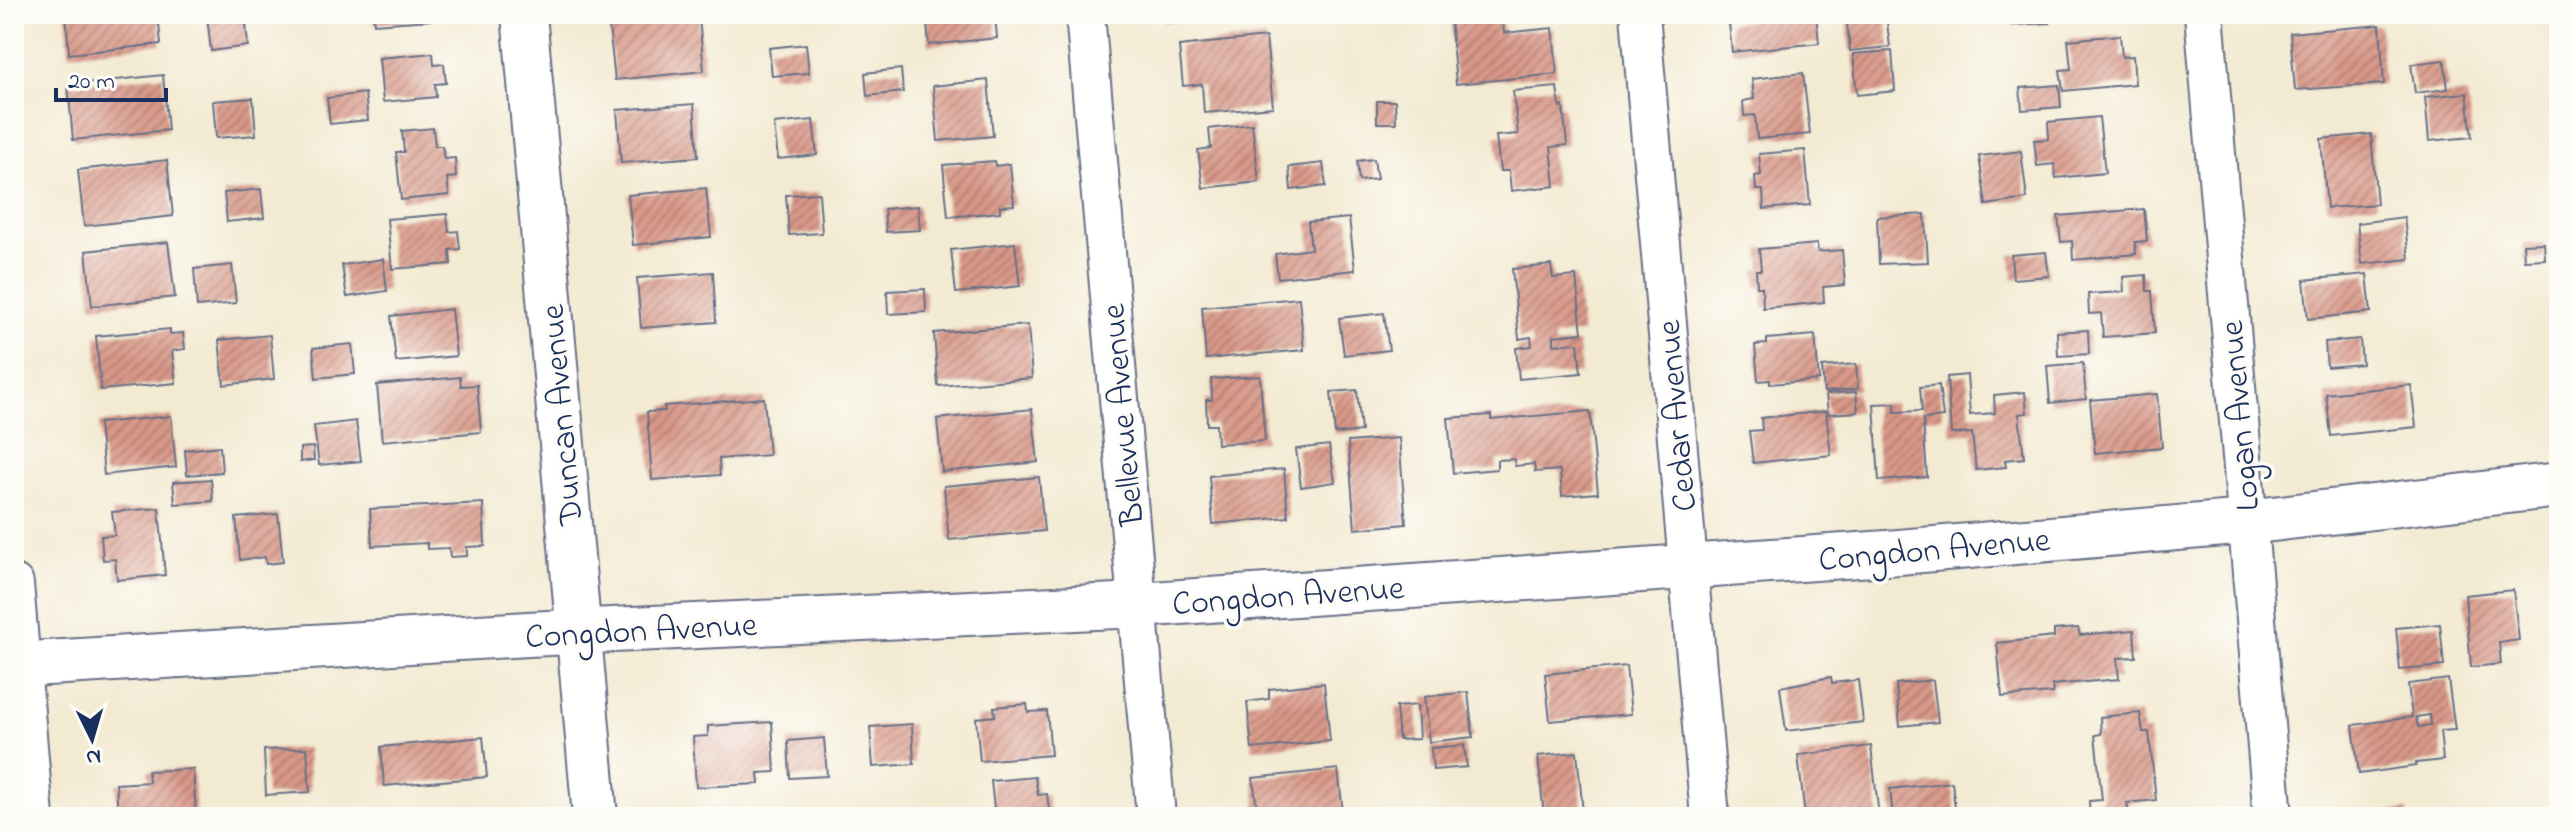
<svg xmlns="http://www.w3.org/2000/svg" width="2573" height="831" viewBox="0 0 2573 831" font-family="'Indie Flower',sans-serif">
  <style>
    .building { fill: url(#building-hatch); fill-rule: evenodd }
    .lines { fill: none; stroke-linecap: round; stroke-linejoin: round }
    .minor-casing { stroke: #677087; stroke-width: 42 }
    .tertiary-casing { stroke: #677087; stroke-width: 48 }
    .minor { stroke: #fff; stroke-width: 38 }
    .tertiary { stroke: #fff; stroke-width: 44 }
    .labels { text-anchor: middle; stroke-width: 7; stroke-linejoin: round; paint-order: stroke }
    .street-label { font-size: 34px; fill: #1b2f5e; stroke: #fdfcf7 }
  </style>
  <defs>
    <pattern id="building-hatch" width="6" height="6" patternUnits="userSpaceOnUse" patternTransform="scale(2)"><rect width="6" height="6" fill="#d99888"/><path d="M-1 1l2-2M0 6l6-6M5 7l2-2" fill="none" stroke="#af7c72"/></pattern>
  </defs>
  <rect width="100%" height="100%" fill="#fdfcf7"/>
  <filter id="ink" filterUnits="userSpaceOnUse"><feTurbulence type="fractalNoise" baseFrequency=".0125" numOctaves="2"/><feDisplacementMap in="SourceGraphic" scale="16" xChannelSelector="R" yChannelSelector="G"/><feConvolveMatrix kernelMatrix="1 2 1 2 8 2 1 2 1" color-interpolation-filters="sRGB"/></filter>
  <filter id="wash" filterUnits="userSpaceOnUse"><feTurbulence type="fractalNoise" baseFrequency=".006" numOctaves="4" result="noise"/><feDisplacementMap in="SourceGraphic" scale="32" xChannelSelector="R" yChannelSelector="G"/><feGaussianBlur stdDeviation="1.8" result="paint"/><feColorMatrix in="noise" values="0 0 0 0 0 0 0 0 0 0 0 0 0 0 0 0 0 1.4 0 .05"/><feComposite in="paint" operator="in"/></filter>
  <g filter="url(#wash)">
    <rect width="100%" height="100%" fill="#f3ead2"/>
    <g id="blocks">
      <path class="building" d="M66 14H158L161 44 69 54Z
        M245 14 248 46 211 51 207 16Z
        M373 14H429L430 20 374 24Z
        M926 14H995L997 38 929 45Z
        M1164 14H1222L1223 16 1164 22Z
        M1268 14H1314L1315 20 1269 25Z
        M1502 14 1504 33 1553 28 1557 74 1456 84 1450 18Z
        M1746 14H1816L1819 43 1732 52 1729 23 1747 21Z
        M1854 14H1886L1890 47 1850 51 1846 15Z
        M2011 14H2050V23L2012 25Z
        M699 17 704 71 615 80 609 26Z
        M2380 25 2384 84 2295 90 2290 33Z
        M2120 35 2122 57 2133 56 2135 84 2063 91 2060 70 2071 69 2068 40Z
        M1266 37 1273 107 1204 113 1202 84 1183 86 1179 46Z
        M806 44 809 73 772 76 769 48Z
        M1892 51 1895 91 1857 95 1853 54Z
        M433 53 434 65 444 64 446 83 435 84 436 97 383 102 379 58Z
        M2444 60 2448 89 2415 93 2411 64Z
        M901 69 903 92 867 96 865 73Z
        M1803 73 1810 134 1757 139 1755 115 1744 116 1743 101 1754 99 1752 79Z
        M163 75 168 130 73 140 68 85Z
        M988 80 993 136 938 141 933 86Z
        M2059 85 2061 107 2022 110 2020 88Z
        M1557 87 1560 107 1563 106 1567 145 1551 147 1555 186 1511 191 1509 171H1500L1496 136 1518 134 1513 91Z
        M365 93 368 120 330 124 327 98Z
        M2467 93 2472 137 2429 141 2425 97Z
        M253 98 256 135 216 138 213 101Z
        M1377 101H1395L1396 123H1377Z
        M694 104 698 157 621 163 617 110Z
        M2099 117 2105 173 2056 178 2054 164 2037 166 2034 140 2049 139 2048 122Z
        M813 120 817 155 778 159 774 124Z
        M1252 124 1259 182 1203 188 1198 150 1211 148 1209 129Z
        M433 128 435 146H442L444 159 455 158 456 177 447 178 449 195 401 200 396 152H404L402 131Z
        M2371 134 2377 204 2327 208 2321 139Z
        M1805 150 1810 205 1764 209 1763 190H1756L1755 176 1761 175 1759 154Z
        M2021 151 2027 199 1986 205 1979 156Z
        M1374 159 1377 179 1359 181 1357 161Z
        M167 160 173 216 84 226 78 170Z
        M995 161 996 166 1010 164 1014 205 1000 206V212L948 217 943 165Z
        M1323 163 1326 186 1291 190 1289 167Z
        M706 188 711 237 633 245 628 195Z
        M261 189 264 218 227 222 224 193Z
        M819 193 822 233 789 235 786 195Z
        M918 206 920 230 886 232 884 209Z
        M2144 209 2147 241 2135 242 2136 254 2073 260 2072 241 2061 242 2058 216Z
        M447 214 449 232 458 231 460 249 450 250 451 264 392 269 387 219Z
        M1925 214 1928 262 1879 264 1877 217Z
        M2404 217 2409 259 2362 264 2357 223Z
        M1349 218 1355 270 1278 278 1275 254 1311 249 1308 222Z
        M168 242 175 297 92 306 86 251Z
        M1015 243 1020 286 956 293 951 250Z
        M2544 243 2545 259 2524 260 2523 244Z
        M1817 244 1818 252 1842 250 1845 285 1823 287 1824 302 1763 308 1762 287H1757L1756 270H1761L1759 249Z
        M2046 252 2049 276 2013 279 2011 255Z
        M383 259 387 291 347 297 342 265Z
        M232 265 236 303 197 307 194 269Z
        M1551 265 1553 278 1576 276 1582 333 1554 336V345L1578 343 1581 373 1519 379 1516 348 1532 346 1531 337 1519 339 1512 269Z
        M713 272 716 322 641 328 637 278Z
        M2367 274 2371 312 2308 319 2304 280Z
        M2146 275 2147 291H2152L2155 333 2103 337 2101 313 2089 314 2088 294 2124 292 2123 277Z
        M925 289 926 312 888 314 887 291Z
        M1299 298 1304 350 1206 359 1202 307Z
        M451 309 456 356 396 362 391 316Z
        M1384 313 1389 350 1344 355 1339 318Z
        M1028 325 1032 378 938 386 934 333Z
        M170 329V334L183 333 185 349 172 351 176 383 101 390 96 336Z
        M2088 330 2089 354 2058 356 2057 332Z
        M270 335 274 379 224 385 219 340Z
        M1815 335 1819 380 1770 384V380L1758 381 1755 345 1767 344V339Z
        M2360 339 2362 364 2327 367 2325 342Z
        M352 344 355 374 316 378 313 348Z
        M2083 363 2086 399 2050 403 2047 366Z
        M1856 364 1858 389 1824 392 1822 367Z
        M1967 375 1970 415 1995 413 1994 395 2025 392 2027 413 2019 414 2024 458 2005 460 2006 467 1976 470 1972 433 1951 434 1947 377Z
        M1260 376 1265 441 1217 444 1216 425H1207L1206 400H1212L1211 379Z
        M460 377 461 386 477 385 481 432 382 441 377 385Z
        M1939 385 1943 417 1923 419 1927 477 1879 481 1874 404 1895 403V412L1922 411 1920 387Z
        M2411 385 2416 427 2331 436 2326 394Z
        M1357 390 1361 431 1335 434 1331 392Z
        M1856 392 1858 412 1828 414 1826 394Z
        M2157 394 2162 447 2095 453 2090 400Z
        M764 398 769 455 719 459 720 475 652 480 647 412 665 411 664 406Z
        M1032 409 1038 462 942 472 937 419Z
        M1590 411 1598 493 1562 496 1560 470 1535 472 1534 464 1515 466 1514 459 1497 460V469L1453 473 1448 418 1491 415V420Z
        M1826 411 1831 455 1753 463 1749 431 1762 430 1761 418Z
        M171 416 176 467 104 475 99 423Z
        M356 421 361 461 319 465 314 426Z
        M1399 438 1406 524 1355 529 1348 442Z
        M1329 445 1335 482 1301 487 1296 449Z
        M220 446 222 472 187 475 185 450Z
        M313 447 314 460 300 462V448Z
        M1284 469 1288 517 1213 524 1209 476Z
        M1039 477 1044 531 949 540 944 486Z
        M211 479 213 501 175 504 173 482Z
        M483 503 485 546 467 547V556L450 557 449 548 427 549V543L372 546 370 509Z
        M159 508 165 575 117 580 115 559 103 560 101 536 115 535 112 512Z
        M278 514 283 562 266 564 265 557 240 560 236 518Z
        M2513 590 2519 640 2499 643 2501 664 2471 667 2465 595Z
        M2440 624 2444 666 2400 670 2396 628Z
        M2078 628 2080 635 2134 630 2136 657 2117 658 2119 679 2052 685 2053 693 2002 697 1997 643 2054 637V630Z
        M1626 666 1631 714 1550 721 1545 674Z
        M1831 677 1832 683 1858 680 1863 722 1786 731 1780 687Z
        M2448 679 2455 730 2440 731 2443 760 2416 763V766L2359 774 2353 725 2412 717 2408 684ZM2430 715 2431 725 2418 727 2416 717Z
        M1933 680 1938 722 1900 726 1896 684Z
        M1324 683 1330 741 1252 749 1247 702 1269 699V689Z
        M1468 692 1473 737 1429 742 1424 697Z
        M1027 704 1028 712 1047 711 1051 755 980 761 976 718 995 716 994 707Z
        M1417 705 1419 739 1399 740 1396 707Z
        M2140 713 2143 732H2149L2156 800 2127 803 2129 813 2090 817 2089 801 2102 800 2095 735 2101 734 2100 717Z
        M772 722 775 772 758 773 759 784 696 787 693 737 708 736V726Z
        M912 724 914 764 873 767 870 727Z
        M483 737 487 777 384 786 381 747Z
        M824 738 827 776 790 778 788 741Z
        M1464 745 1467 767 1433 770 1431 748Z
        M1871 746 1879 817H1805L1798 755Z
        M307 748 310 792 266 795 264 750Z
        M1577 752 1583 813 1544 817 1538 756Z
        M193 769 196 815 118 817 116 784 149 782 148 771Z
        M1338 769 1343 813 1307 817H1258L1253 778Z
        M1035 777 1038 795 1047 794 1050 817H995L991 781Z
        M1952 782 1956 817H1893L1890 789Z
        M2408 810V817H2367V814Z
        M507 811V817H468V815Z"/>
    </g>
  </g>
  <g filter="url(#ink)">
    <use href="#blocks" fill-opacity="0" stroke="#677087" stroke-width="2"/>
    <g class="lines">
      <g class="minor-casing">
        <path id="minor" d="M1085 14 1156 817
          M1640 14 1710 817
          M2204 14 2273 817
          M14 584 34 817"/>
      </g>
      <g class="tertiary-casing">
        <path id="tertiary" d="M524 14 595 817
          M14 665 528 634 1138 605 1887 553 2247 522 2559 485"/>
      </g>
      <use href="#minor" class="minor"/>
      <use href="#tertiary" class="tertiary"/>
    </g>
  </g>
  <g class="labels">
    <g class="street-label">
      <text transform="translate(560 415) rotate(-95)" y="12">Duncan Avenue</text>
      <text transform="translate(1121 415) rotate(-95)" y="12">Bellevue Avenue</text>
      <text transform="translate(1675 416) rotate(-95)" y="12">Cedar Avenue</text>
      <text transform="translate(2238 416) rotate(-95)" y="12">Logan Avenue</text>
      <text transform="translate(1934 548) rotate(-5)" y="12">Congdon Avenue</text>
      <text transform="translate(1288 594) rotate(-4)" y="12">Congdon Avenue</text>
      <text transform="translate(641 629) rotate(-3)" y="12">Congdon Avenue</text>
    </g>
  </g>
  <rect width="2573" height="831" fill="none" stroke="#fdfcf7" stroke-width="48"/>
  <g transform="translate(92 739) rotate(175)" stroke="#fdfcf7" stroke-width="6" paint-order="stroke">
  <path d="M0-6L14 30L0 20L-14 30Z" fill="#1b2f5e"/>
  <text y="-12" font-size="22" font-weight="bold" text-anchor="middle" fill="#1b2f5e">N</text>
  </g>
  <path d="M56 88v12h110v-12" fill="none" stroke="#1b2f5e" stroke-width="4"/>
  <text x="68" y="88" font-size="24" fill="#1b2f5e" stroke="#fdfcf7" stroke-width="6" paint-order="stroke">20 m</text>
</svg>
